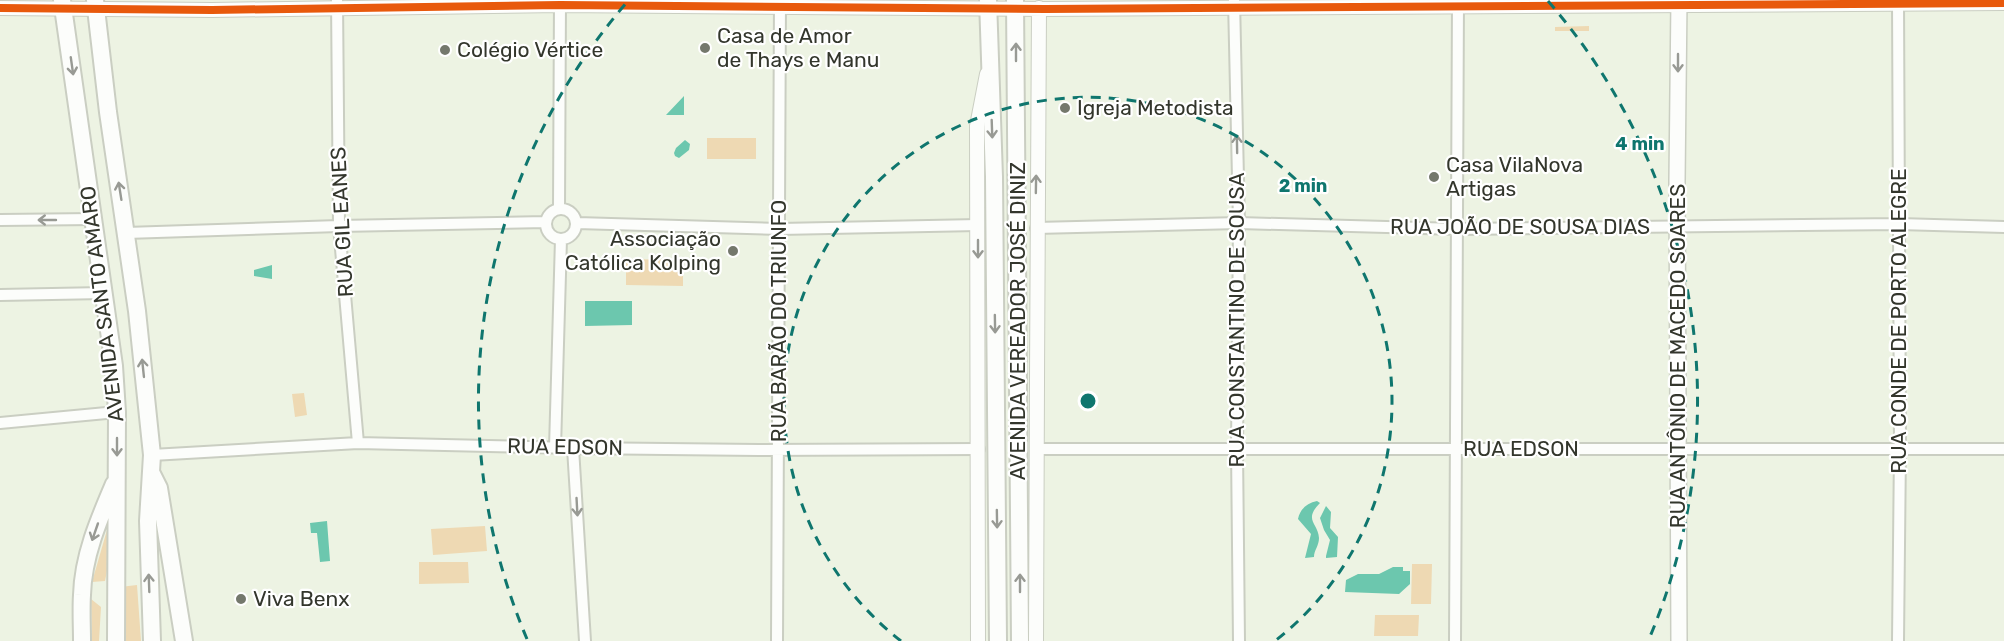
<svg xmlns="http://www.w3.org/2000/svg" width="2004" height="641" viewBox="0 0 2004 641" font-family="Rubik,sans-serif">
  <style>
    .green { fill: #eed9b3 }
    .water { fill: #6cc7ae }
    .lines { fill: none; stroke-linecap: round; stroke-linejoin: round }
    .minor-casing { stroke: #cacec2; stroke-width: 14 }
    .tertiary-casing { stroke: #cacec2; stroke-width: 16 }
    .secondary-casing { stroke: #cacec2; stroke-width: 18 }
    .primary-casing { stroke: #cacec2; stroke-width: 20 }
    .minor { stroke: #fcfdfb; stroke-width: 10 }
    .tertiary { stroke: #fcfdfb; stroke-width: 14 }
    .secondary { stroke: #fcfdfb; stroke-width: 15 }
    .primary { stroke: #fcfdfb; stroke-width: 16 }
    .cycleway-casing { stroke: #fff; stroke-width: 11 }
    .cycleway { stroke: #e8590c; stroke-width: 8 }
    .oneway { stroke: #989a94 }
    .ring { fill: none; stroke: #0f766e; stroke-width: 3; stroke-dasharray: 10 8 }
    .poi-dot { fill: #74786c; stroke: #fff; stroke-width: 2 }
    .labels { text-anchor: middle; stroke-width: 4.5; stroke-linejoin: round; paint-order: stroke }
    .poi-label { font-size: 21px; fill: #33362c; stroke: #fff; text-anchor: start }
    .street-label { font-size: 21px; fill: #33362c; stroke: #fff }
    .centre { fill: #0f766e; stroke: #fff; stroke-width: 3 }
    .ring-label { font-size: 18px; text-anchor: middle; font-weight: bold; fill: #0f766e; stroke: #fff; stroke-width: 4.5; stroke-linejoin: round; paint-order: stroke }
  </style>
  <rect width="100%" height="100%" fill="#edf3e3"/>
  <path class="green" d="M1589 26V31H1555V27Z
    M707 138H756V159H707Z
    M626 259 683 260V286L626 285Z
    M304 393 307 415 295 417 292 394Z
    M485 526 487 551 433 555 431 529Z
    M116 527 105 581 92 582 107 530 110 528Z
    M419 562H468L469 583 419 584Z
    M1412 564H1432L1431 604H1411Z
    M137 585 141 641H123L120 587Z
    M91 599 101 607 99 641H92Z
    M1375 615H1419L1418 636H1374Z"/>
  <path class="water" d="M684 96V115H666Z
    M685 140 690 144 689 150 679 158 675 156 674 153 676 148Z
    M272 265V279L254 276V270Z
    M585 301H632V325L585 326Z
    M1317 501 1320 503C1303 520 1318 523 1319 538 1319 546 1314 550 1314 557L1305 558 1311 534 1298 519C1300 509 1307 503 1317 501Z
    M1326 506 1331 512 1330 528 1338 537 1337 557 1326 558V556L1330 540 1324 530 1320 518Z
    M327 521 330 561 320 562 317 533H311L310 523Z
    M1393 567H1403V571H1410V584L1399 594 1345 592 1346 580 1358 574H1379Z"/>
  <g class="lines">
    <g class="minor-casing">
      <path id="minor" d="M337 0 339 226 358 443
        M1234 0 1239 223 1237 449 1239 641
        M559 208 560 0
        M546 224a15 15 0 1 1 30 0a15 15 0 1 1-30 0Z
        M0 220 94 219
        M577 223 780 229 978 225
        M1036 228 1239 223 1458 229 1899 224 2004 227
        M126 233 339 226 546 222
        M0 295 104 293
        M0 423 117 412
        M555 448 561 239
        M573 448 585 641
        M1038 449H2004
        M152 455 358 443 573 448 759 450 979 449
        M777 641 780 0
        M1455 641 1458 0
        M1898 641 1900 449 1898 0"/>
    </g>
    <g class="tertiary-casing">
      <path id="tertiary" d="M0 8 212 10 560 5 1045 9 2004 3
        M978 641 977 126 987 74
        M1036 641C1038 430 1036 219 1039 8"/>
    </g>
    <g class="secondary-casing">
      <path id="secondary" d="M1679 0 1677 181 1679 641"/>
    </g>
    <g class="primary-casing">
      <path id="primary" d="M62 0 114 366 117 412 116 641
        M95 0 108 112 137 311 152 455 148 521 152 641
        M988 0 994 177 998 641
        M1015 0 1020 641
        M151 472 159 488 184 641
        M82 641C82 626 81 610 82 595 83 556 99 519 114 484"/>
    </g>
    <use href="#minor" class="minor"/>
    <use href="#tertiary" class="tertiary"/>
    <use href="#secondary" class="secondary"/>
    <use href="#primary" class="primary"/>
    <g class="cycleway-casing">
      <path id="cycleway" d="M0 8 212 10 560 5 1045 9 2004 3"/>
    </g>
    <use href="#cycleway" class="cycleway"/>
  </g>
  <defs><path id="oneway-shaft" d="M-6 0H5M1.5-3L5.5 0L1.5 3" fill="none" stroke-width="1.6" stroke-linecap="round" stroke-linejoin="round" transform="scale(1.5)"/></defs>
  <g class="oneway">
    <use href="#oneway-shaft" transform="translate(1016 52) rotate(-90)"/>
    <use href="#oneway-shaft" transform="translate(1678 63) rotate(90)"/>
    <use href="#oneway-shaft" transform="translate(72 66) rotate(82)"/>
    <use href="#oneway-shaft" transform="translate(992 129) rotate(88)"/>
    <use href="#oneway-shaft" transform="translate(1237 144) rotate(-91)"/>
    <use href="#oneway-shaft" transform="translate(1036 184) rotate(-89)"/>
    <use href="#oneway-shaft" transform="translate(120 191) rotate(-99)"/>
    <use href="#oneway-shaft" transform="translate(47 220) rotate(180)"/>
    <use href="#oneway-shaft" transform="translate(978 249) rotate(90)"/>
    <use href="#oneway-shaft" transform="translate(995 324) rotate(89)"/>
    <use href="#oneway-shaft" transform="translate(143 368) rotate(-96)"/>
    <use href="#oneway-shaft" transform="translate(117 447) rotate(90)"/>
    <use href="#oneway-shaft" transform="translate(577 507) rotate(87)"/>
    <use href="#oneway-shaft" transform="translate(997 519) rotate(89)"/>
    <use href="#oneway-shaft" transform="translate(95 532) rotate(109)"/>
    <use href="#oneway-shaft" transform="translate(149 583) rotate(-92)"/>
    <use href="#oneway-shaft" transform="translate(1020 583) rotate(-90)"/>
  </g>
  <g class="ring">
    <path d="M901 641A304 304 0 1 1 1275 641"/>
    <path d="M527 639A609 609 0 0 1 628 1M1548 1A609 609 0 0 1 1649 639"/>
  </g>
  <g class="poi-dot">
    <circle cx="705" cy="48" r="6"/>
    <circle cx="445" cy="50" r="6"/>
    <circle cx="1065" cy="108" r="6"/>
    <circle cx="1434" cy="177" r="6"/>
    <circle cx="733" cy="251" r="6"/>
    <circle cx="241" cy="599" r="6"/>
  </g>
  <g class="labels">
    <g class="poi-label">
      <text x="717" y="43">Casa de Amor<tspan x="717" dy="24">de Thays e Manu</tspan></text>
      <text x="457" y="57">Colégio Vértice</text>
      <text x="1077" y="115">Igreja Metodista</text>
      <text x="1446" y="172">Casa VilaNova<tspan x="1446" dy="24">Artigas</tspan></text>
      <text x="721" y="246" text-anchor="end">Associação<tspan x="721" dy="24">Católica Kolping</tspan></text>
      <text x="253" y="606">Viva Benx</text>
    </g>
    <g class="street-label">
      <text transform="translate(342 222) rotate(-93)" y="7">RUA GIL EANES</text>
      <text x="1520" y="234">RUA JOÃO DE SOUSA DIAS</text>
      <text transform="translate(102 304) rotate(-97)" y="7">AVENIDA SANTO AMARO</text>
      <text transform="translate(1237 320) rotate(-90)" y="7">RUA CONSTANTINO DE SOUSA</text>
      <text transform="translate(779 321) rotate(-90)" y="7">RUA BARÃO DO TRIUNFO</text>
      <text transform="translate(1018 321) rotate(-90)" y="7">AVENIDA VEREADOR JOSÉ DINIZ</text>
      <text transform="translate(1899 321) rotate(-90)" y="7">RUA CONDE DE PORTO ALEGRE</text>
      <text transform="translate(1678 356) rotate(-90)" y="7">RUA ANTÔNIO DE MACEDO SOARES</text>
      <text transform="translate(565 447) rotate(1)" y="7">RUA EDSON</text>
      <text x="1521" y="456">RUA EDSON</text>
    </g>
  </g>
  <circle cx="1088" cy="401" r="9" class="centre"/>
  <g class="ring-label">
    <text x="1640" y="150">4 min</text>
    <text x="1303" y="192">2 min</text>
  </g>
</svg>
